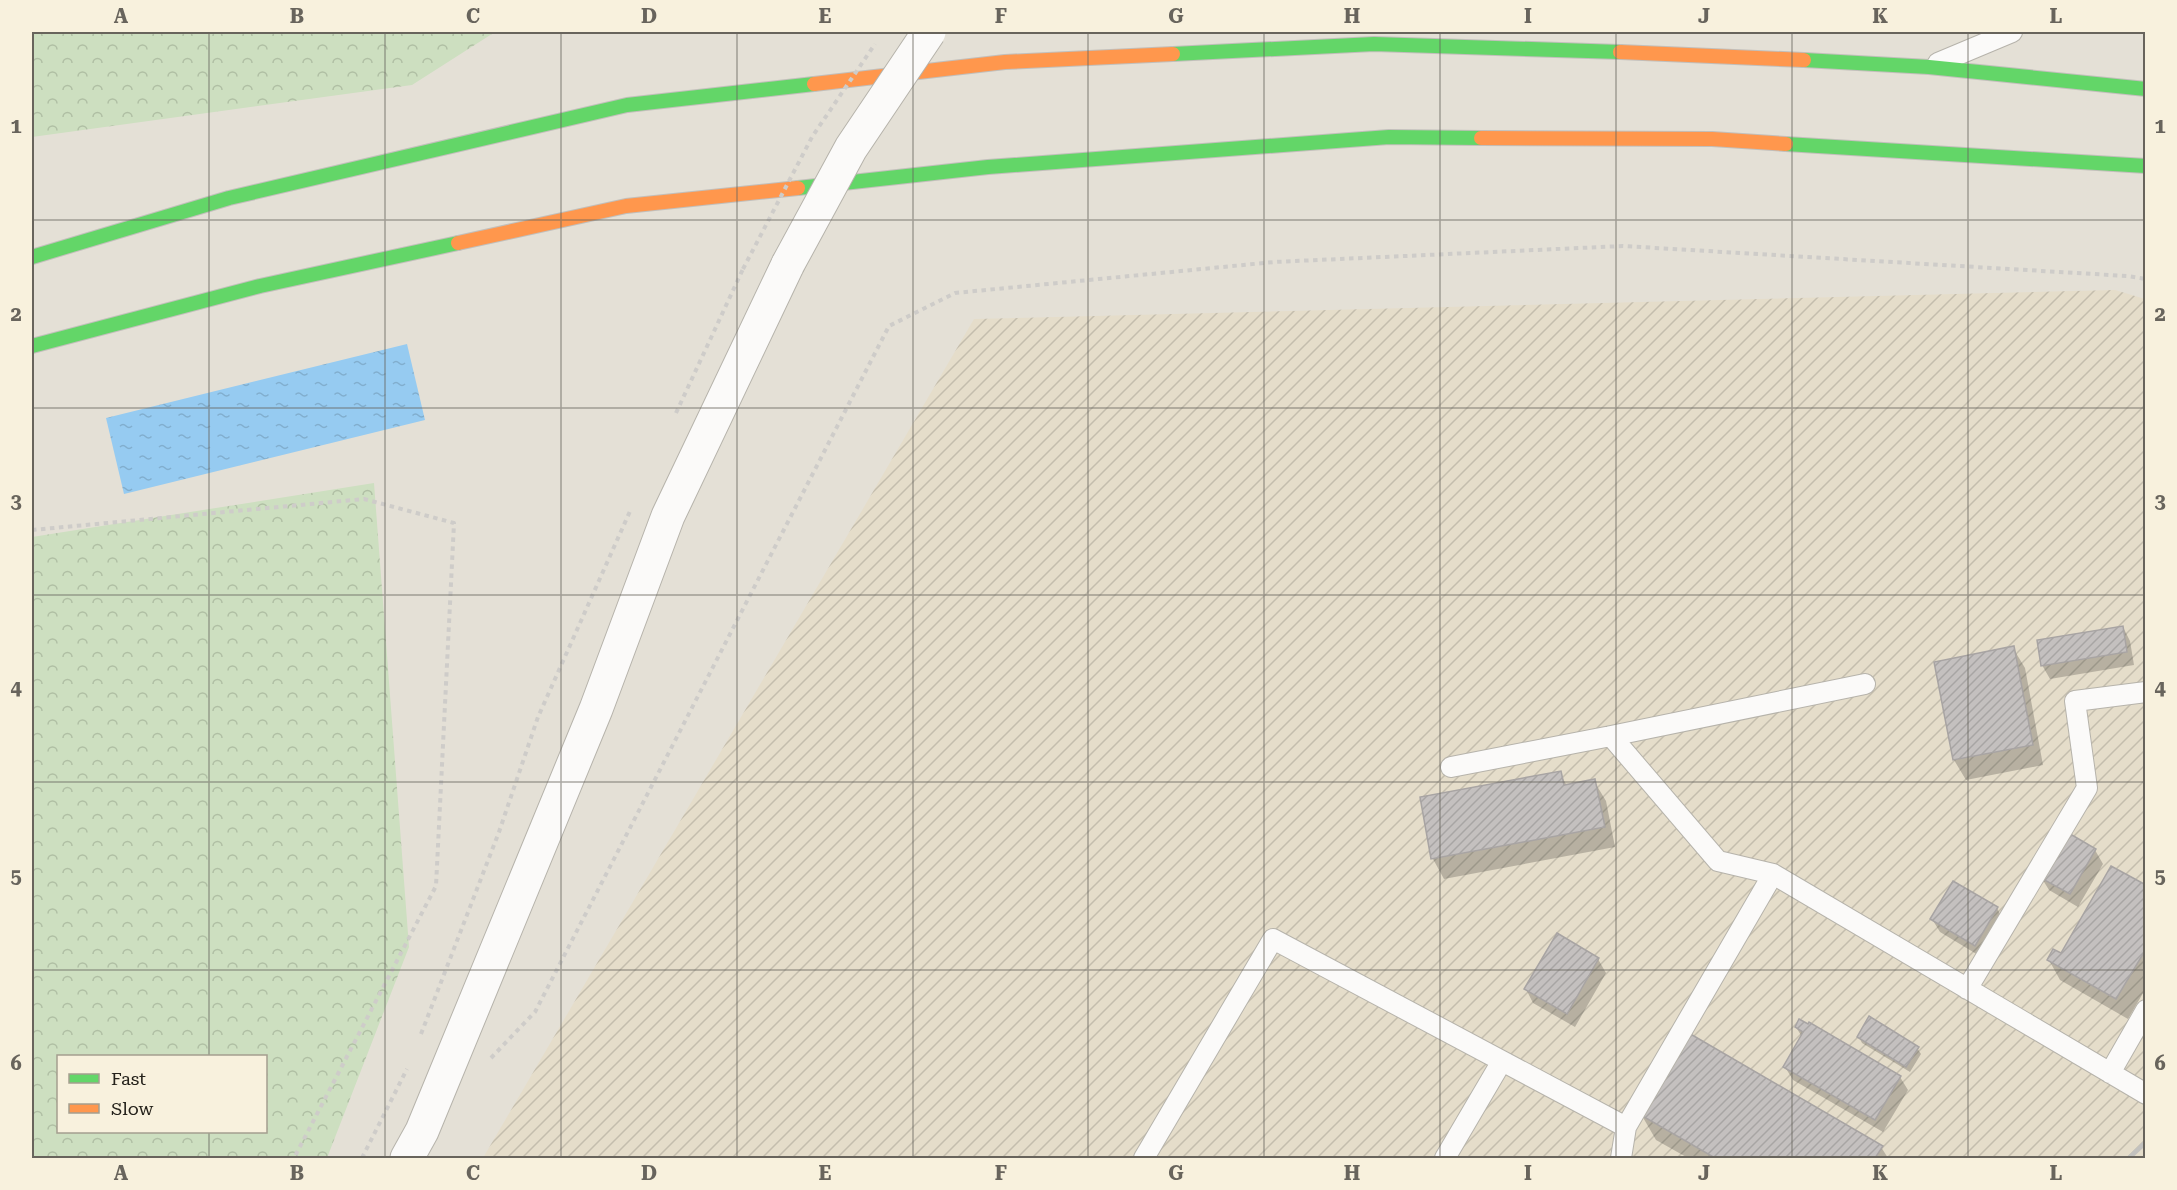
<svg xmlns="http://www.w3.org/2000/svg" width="2177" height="1190" viewBox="0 0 2177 1190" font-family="'Roboto Serif',serif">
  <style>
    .industrial { fill: url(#industrial-furrows) }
    .forest { fill: url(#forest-crowns); fill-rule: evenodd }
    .water { fill: url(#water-ripples) }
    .shadow { fill: #0003 }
    .building { fill: url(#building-hatch); stroke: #a8a4a3; stroke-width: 1.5 }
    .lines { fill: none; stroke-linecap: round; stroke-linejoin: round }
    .lane-casing { stroke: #b6b3ab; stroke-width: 22 }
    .street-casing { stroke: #b6b3ab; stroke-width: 35 }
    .fast-casing { stroke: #c2bfbb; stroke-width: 16 }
    .slow-casing { stroke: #c2bfbb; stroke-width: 16 }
    .path { stroke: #ceccc9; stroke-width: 4; stroke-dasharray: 4.5 4.5; stroke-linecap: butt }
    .lane { stroke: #fbfaf9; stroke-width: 20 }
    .street { stroke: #fbfaf9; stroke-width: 33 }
    .fast { stroke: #63d668; stroke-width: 14 }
    .slow { stroke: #ff974d; stroke-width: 14 }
    .rail { stroke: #c2c1be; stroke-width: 4.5 }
    .street-bridge-casing { stroke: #b6b3ab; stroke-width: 35; stroke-linecap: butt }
    .path-bridge { stroke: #ceccc9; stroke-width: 4; stroke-dasharray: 4.5 4.5; stroke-linecap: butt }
    .street-bridge { stroke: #fbfaf9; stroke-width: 33 }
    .grid { fill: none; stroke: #68645c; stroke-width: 1.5; stroke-opacity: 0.55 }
    .neatline { fill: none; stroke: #68645c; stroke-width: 2 }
    .grid-label { font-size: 20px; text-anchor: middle; font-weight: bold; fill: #68645c }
  </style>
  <defs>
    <pattern id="industrial-furrows" width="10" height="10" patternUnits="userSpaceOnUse" patternTransform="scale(1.5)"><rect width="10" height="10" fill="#e5ddca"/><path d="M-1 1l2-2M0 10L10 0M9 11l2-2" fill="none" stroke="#c4bdad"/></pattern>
    <pattern id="forest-crowns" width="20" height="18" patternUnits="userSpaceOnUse" patternTransform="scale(1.5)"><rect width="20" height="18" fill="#cddfc0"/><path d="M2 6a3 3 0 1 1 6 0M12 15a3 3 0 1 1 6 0" fill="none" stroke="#b0bfa4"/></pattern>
    <pattern id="water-ripples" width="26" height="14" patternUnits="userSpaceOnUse" patternTransform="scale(1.5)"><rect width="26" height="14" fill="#96cbf1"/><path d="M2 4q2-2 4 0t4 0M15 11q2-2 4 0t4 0" fill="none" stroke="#81aece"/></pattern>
    <pattern id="building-hatch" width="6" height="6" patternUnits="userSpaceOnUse" patternTransform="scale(1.5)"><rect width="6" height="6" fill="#c4c0bf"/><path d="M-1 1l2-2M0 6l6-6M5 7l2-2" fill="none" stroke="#a8a5a4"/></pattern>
  </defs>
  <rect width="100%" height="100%" fill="#e4e0d6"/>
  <path class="industrial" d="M2115 290 2145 299V1158H483L974 319Z"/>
  <path class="forest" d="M32 32H495L412 85 32 137Z
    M374 483 409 947 327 1158H32V537ZM58 1056H266V1132H58Z"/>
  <path class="water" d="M407 344 425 420 124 494 106 418Z"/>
  <path class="shadow" d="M2123 627 2130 641 2134 665 2050 679 2042 665Z
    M2013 648 2025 668 2043 765 1966 780 1954 760Z
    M1560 773 1567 786 1594 781 1606 801 1615 847 1444 879 1433 859 1422 799Z
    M2066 833 2095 850 2103 864 2078 907 2049 890 2041 877Z
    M2146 887V988L2128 1019 2060 980 2049 960 2061 956Z
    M1997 908 2004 922 1983 958 1940 932 1932 919Z
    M1598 959 1606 973 1575 1027 1533 1003 1526 989Z
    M1796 1027 1900 1077 1908 1090 1883 1132 1793 1080 1785 1067 1802 1037Z
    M1859 1037 1917 1048 1921 1054 1910 1072 1862 1043Z
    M1641 1114 1881 1147 1888 1158H1688L1656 1140Z"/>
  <path class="building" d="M2123 626 2127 652 2041 666 2037 640Z
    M2014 646 2033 745 1953 760 1934 662Z
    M1561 771 1564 785 1595 779 1605 827 1431 859 1420 797Z
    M2065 831 2096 849 2070 894 2039 877Z
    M2111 866 2146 885V949L2116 999 2047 960 2053 949 2061 953Z
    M1953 881 1998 907 1975 946 1930 919Z
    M1557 933 1599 958 1567 1014 1524 989Z
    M1869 1016 1919 1047 1906 1067 1857 1037Z
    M1799 1019 1808 1024 1809 1022 1901 1076 1875 1120 1783 1067 1803 1032 1795 1027Z
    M1687 1032 1883 1146 1875 1158H1715L1639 1114Z"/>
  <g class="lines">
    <g class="lane-casing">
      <path id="lane" d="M1938 63 2012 32
        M1611 736 1718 861 1773 874
        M1451 767 1611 736 1865 684
        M1967 989 2087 788 2075 701 2146 692
        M2110 1073 2146 1010
        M1626 1127 1773 874 2146 1094
        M1144 1158 1273 939 1626 1127 1621 1158
        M1445 1158 1502 1061"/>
    </g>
    <g class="street-casing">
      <path id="street" d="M407 1158 422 1131 596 709 668 516 788 264"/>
    </g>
    <g class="fast-casing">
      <path id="fast" d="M1173 54 1374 44 1620 52
        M1804 60 1929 67 2146 89
        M1786 144 2146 166
        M798 188 988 167 1389 137 1481 138
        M32 257 229 198 627 105 814 84
        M32 346 260 286 458 243"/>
    </g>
    <g class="slow-casing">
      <path id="slow" d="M1620 52 1804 60
        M814 84 1005 62 1173 54
        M1481 138 1712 139 1786 144
        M458 243 626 206 798 188"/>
    </g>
    <path class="path" d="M676 413 743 269
      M32 530 364 499 454 523 436 886 294 1158
      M421 1034 499 832 538 717 631 509
      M491 1058 535 1012 889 326 955 293 1274 262 1623 246 2127 276 2146 279
      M362 1158 407 1069"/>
    <use href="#lane" class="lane"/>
    <use href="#street" class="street"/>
    <use href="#fast" class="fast"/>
    <use href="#slow" class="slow"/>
    <path class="rail" d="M2129 1158 2146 1142"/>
    <g class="street-bridge-casing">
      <path id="street-bridge" d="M788 264 851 148 929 32"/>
    </g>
    <path class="path-bridge" d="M743 269 812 137 875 44"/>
    <use href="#street-bridge" class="street-bridge"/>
  </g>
  <path class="grid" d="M209 32V1056M385 32V1158M561 32V1158M737 32V1158M913 32V1158M1088 32V1158M1264 32V1158M1440 32V1158M1616 32V1158M1792 32V1158M1968 32V1158M32 220H2146M32 408H2146M32 595H2146M32 782H2146M32 970H2146M209 1132V1158"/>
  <rect width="2177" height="1190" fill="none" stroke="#f8f1dd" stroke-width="66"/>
  <rect x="57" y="1055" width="210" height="78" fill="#f8f1dd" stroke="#a49e8f" stroke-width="1.5"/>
  <rect x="69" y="1074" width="30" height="9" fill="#63d668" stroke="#a49e8f" stroke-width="1.5"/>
  <text x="111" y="1085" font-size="18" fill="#25221b">Fast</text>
  <rect x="69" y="1104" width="30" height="9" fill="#ff974d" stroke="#a49e8f" stroke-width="1.5"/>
  <text x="111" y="1115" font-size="18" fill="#25221b">Slow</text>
  <rect x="33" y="33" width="2111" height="1124" class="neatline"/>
  <g class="grid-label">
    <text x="121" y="23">A</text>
    <text x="297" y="23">B</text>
    <text x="473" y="23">C</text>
    <text x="649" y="23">D</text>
    <text x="825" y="23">E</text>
    <text x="1001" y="23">F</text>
    <text x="1176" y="23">G</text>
    <text x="1352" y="23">H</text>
    <text x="1528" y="23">I</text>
    <text x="1704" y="23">J</text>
    <text x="1880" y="23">K</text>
    <text x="2056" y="23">L</text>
    <text x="16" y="133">1</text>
    <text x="2160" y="133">1</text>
    <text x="16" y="321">2</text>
    <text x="2160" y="321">2</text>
    <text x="16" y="508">3</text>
    <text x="2160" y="508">3</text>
    <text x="16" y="695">4</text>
    <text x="2160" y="695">4</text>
    <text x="16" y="883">5</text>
    <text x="2160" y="883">5</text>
    <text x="16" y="1070">6</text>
    <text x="2160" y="1070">6</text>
    <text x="121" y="1180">A</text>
    <text x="297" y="1180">B</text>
    <text x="473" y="1180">C</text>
    <text x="649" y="1180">D</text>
    <text x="825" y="1180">E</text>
    <text x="1001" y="1180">F</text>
    <text x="1176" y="1180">G</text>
    <text x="1352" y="1180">H</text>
    <text x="1528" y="1180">I</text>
    <text x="1704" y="1180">J</text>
    <text x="1880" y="1180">K</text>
    <text x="2056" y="1180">L</text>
  </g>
</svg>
